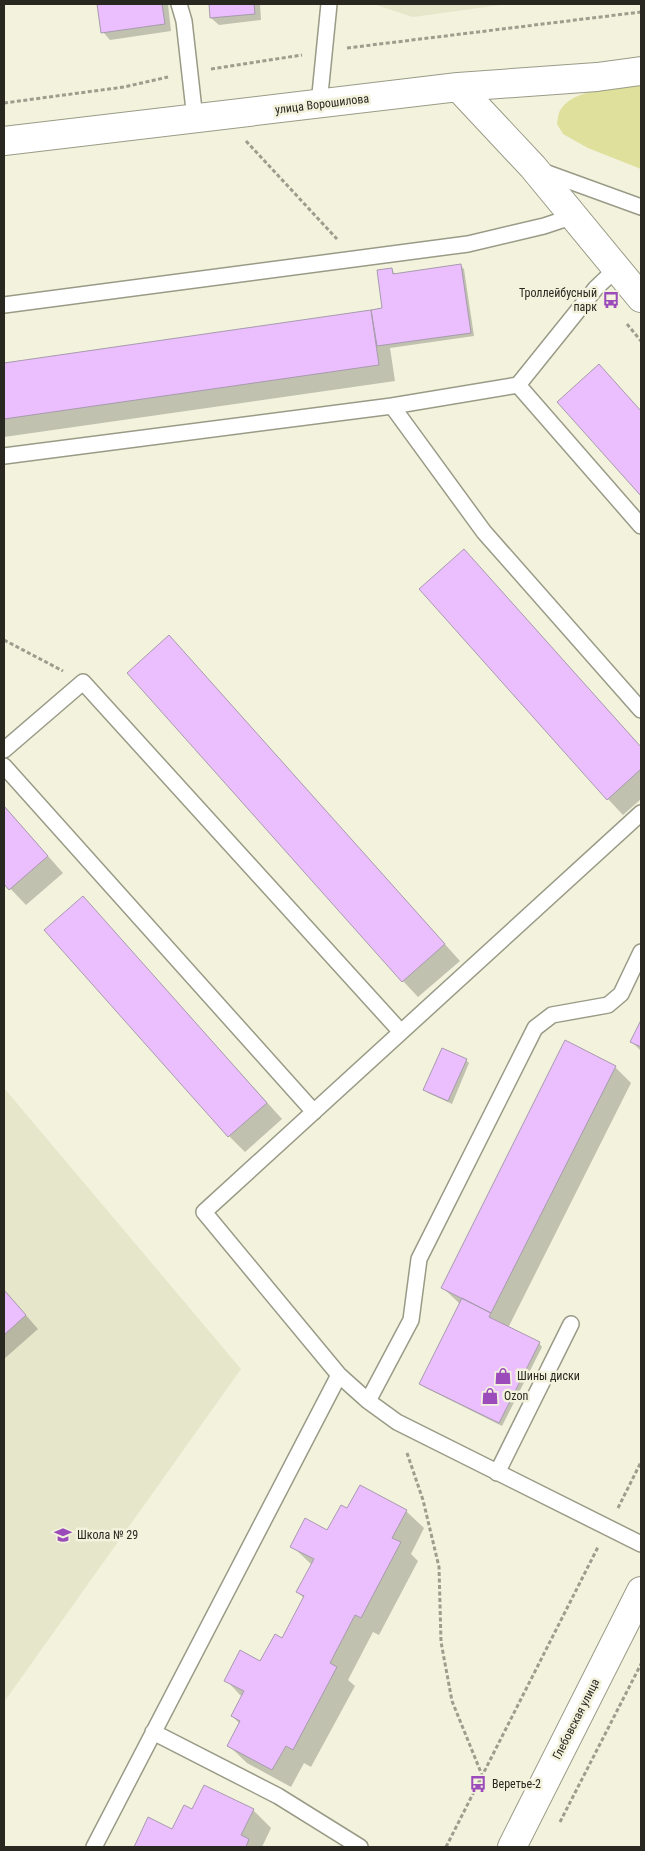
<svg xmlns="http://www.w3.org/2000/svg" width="645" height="1851" viewBox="0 0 645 1851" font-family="'Roboto Condensed',sans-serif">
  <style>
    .built { fill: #e6e6cb }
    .green { fill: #dfe09b }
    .shadow { fill: #0003 }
    .building { fill: #ebbefe; stroke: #a79bad }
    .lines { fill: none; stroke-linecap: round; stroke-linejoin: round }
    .service-casing { stroke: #9a9b87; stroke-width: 18 }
    .secondary-casing { stroke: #9a9b87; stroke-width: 30 }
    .path { stroke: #9d9d8e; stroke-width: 3; stroke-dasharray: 4 2.5; stroke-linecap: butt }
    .service { stroke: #fff; stroke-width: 15 }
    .secondary { stroke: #fff; stroke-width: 28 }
    .labels { text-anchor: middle; stroke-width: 5; stroke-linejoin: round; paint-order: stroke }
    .street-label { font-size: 12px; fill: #282821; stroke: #f2f2dd }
    .poi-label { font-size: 12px; fill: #282821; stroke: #f2f2dd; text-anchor: start }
  </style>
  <rect width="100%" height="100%" fill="#f2f2dd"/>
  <path class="built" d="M373 4H508L413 17Z
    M4 1088 241 1369 4 1702Z"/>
  <path class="green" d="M641 85V169L588 148 563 134 557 124C558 119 558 113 561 109 575 88 618 88 641 85Z"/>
  <path class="shadow" d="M99 4H168L171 31 110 40 103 32Z
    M210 4H260L261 20 219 25 211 18Z
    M461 266 464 269 474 336 390 348 395 381 4 437V364L384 309 392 269 395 275Z
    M599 366 641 411V494L559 402Z
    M464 550 641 747V799L623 815 608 799Z
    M169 636 460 961 418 997 403 981Z
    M4 806 63 873 26 905 4 882Z
    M83 898 282 1119 245 1152 229 1136Z
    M641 1023V1051L632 1042Z
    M466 1060 469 1063 452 1104 428 1093 425 1090Z
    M615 1067 631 1083 508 1328 539 1343 542 1347 502 1426 424 1387 421 1383 460 1304 442 1287Z
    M4 1290 38 1329 4 1359Z
    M347 1510 406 1511 424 1528 411 1554 418 1561 379 1635 373 1632 348 1680 355 1686 311 1767 304 1763 291 1787 247 1763 229 1746 240 1724 232 1716 242 1697 226 1680 261 1663 282 1640 304 1598 297 1592 312 1565 292 1546 328 1531Z
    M253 1810 271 1828 262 1847H135L148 1819 172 1831 193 1811Z"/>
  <path class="building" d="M97 4H162L165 24 101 33Z
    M209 4H254L255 14 210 18Z
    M461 264 471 333 377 346 371 310 382 308 377 270 392 268 393 274Z
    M371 310 379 365 4 419V363Z
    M599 364 641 411V496L557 402Z
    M464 549 641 747V769L607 800 419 589Z
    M169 635 445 944 402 982 127 673Z
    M4 806 48 856 9 890 4 884Z
    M83 896 267 1103 228 1137 44 930Z
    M641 1020V1047L630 1042Z
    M565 1040 616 1066 491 1313 441 1288Z
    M442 1048 467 1059 448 1101 423 1090Z
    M4 1290 26 1315 4 1335Z
    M462 1298 491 1313 489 1317 540 1342 499 1423 419 1384Z
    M360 1485 407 1510 392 1538 401 1542 361 1618 355 1615 330 1663 337 1667 293 1750 286 1746 272 1770 227 1746 240 1721 231 1716 244 1691 224 1681 240 1650 260 1661 275 1634 282 1638 304 1596 296 1592 314 1559 290 1547 305 1518 327 1530 341 1505 347 1508Z
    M204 1785 254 1809 241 1835 249 1839 246 1847H134L148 1817 172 1829 184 1805 192 1809Z"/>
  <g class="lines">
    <g class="service-casing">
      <path id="service" d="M179 4 184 21 195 119
        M319 104 329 4
        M539 170 641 207
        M4 305 468 244 544 226 574 216
        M518 385 596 288 617 268
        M392 406 518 385 641 526
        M4 456 392 406 484 532 641 710
        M4 750 83 682 401 1032
        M4 766 314 1112
        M641 813 204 1212 339 1375 368 1401 397 1422 641 1544
        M368 1401 411 1320 419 1259 535 1028 552 1015 608 1005 621 994 641 952
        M497 1473 571 1324
        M153 1732 278 1796 360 1847
        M94 1847 339 1375"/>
    </g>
    <g class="secondary-casing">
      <path id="secondary" d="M458 87 533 167 641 298
        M4 141 458 87 597 77 641 71
        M512 1847 641 1591"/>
    </g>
    <path class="path" d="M347 48 641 12
      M211 69 302 55
      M4 103 124 87 168 77
      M246 141 337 239
      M627 324 641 341
      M4 640 63 671
      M407 1453 423 1500 439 1567 441 1642 452 1701 482 1775
      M618 1508 641 1462
      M560 1822 641 1664
      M446 1847 598 1547"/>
    <use href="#service" class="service"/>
    <use href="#secondary" class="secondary"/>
  </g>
  <defs>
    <g id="bus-bare" transform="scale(1.35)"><path d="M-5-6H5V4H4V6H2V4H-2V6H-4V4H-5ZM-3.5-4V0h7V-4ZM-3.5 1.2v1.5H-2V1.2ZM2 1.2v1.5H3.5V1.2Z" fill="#9c4bba" stroke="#f2f2dd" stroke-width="2.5" paint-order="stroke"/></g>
    <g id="shop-bare" transform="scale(1.35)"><path d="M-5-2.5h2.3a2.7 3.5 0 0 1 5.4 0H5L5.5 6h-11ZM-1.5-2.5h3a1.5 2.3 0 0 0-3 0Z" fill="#9c4bba" stroke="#f2f2dd" stroke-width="2.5" paint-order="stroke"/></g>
    <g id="school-bare" transform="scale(1.35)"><path d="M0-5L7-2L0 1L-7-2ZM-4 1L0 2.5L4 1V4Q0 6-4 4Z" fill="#9c4bba" stroke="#f2f2dd" stroke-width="2.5" paint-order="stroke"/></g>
  </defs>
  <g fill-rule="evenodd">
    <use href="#bus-bare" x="611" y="300"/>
    <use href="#shop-bare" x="503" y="1376"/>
    <use href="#shop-bare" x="490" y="1396"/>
    <use href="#school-bare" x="63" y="1535"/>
    <use href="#bus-bare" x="478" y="1784"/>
  </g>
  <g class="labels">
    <g class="street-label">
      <text transform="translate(322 104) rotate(-7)" y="4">улица Ворошилова</text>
      <text transform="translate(576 1719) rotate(-63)" y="4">Глебовская улица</text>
    </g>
    <g class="poi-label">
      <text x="597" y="297" text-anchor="end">Троллейбусный<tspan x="597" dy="14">парк</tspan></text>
      <text x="517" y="1380">Шины диски</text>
      <text x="504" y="1400">Ozon</text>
      <text x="77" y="1539">Школа № 29</text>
      <text x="492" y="1788">Веретье-2</text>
    </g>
  </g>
  <rect width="645" height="1851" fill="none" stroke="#282821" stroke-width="10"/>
</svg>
